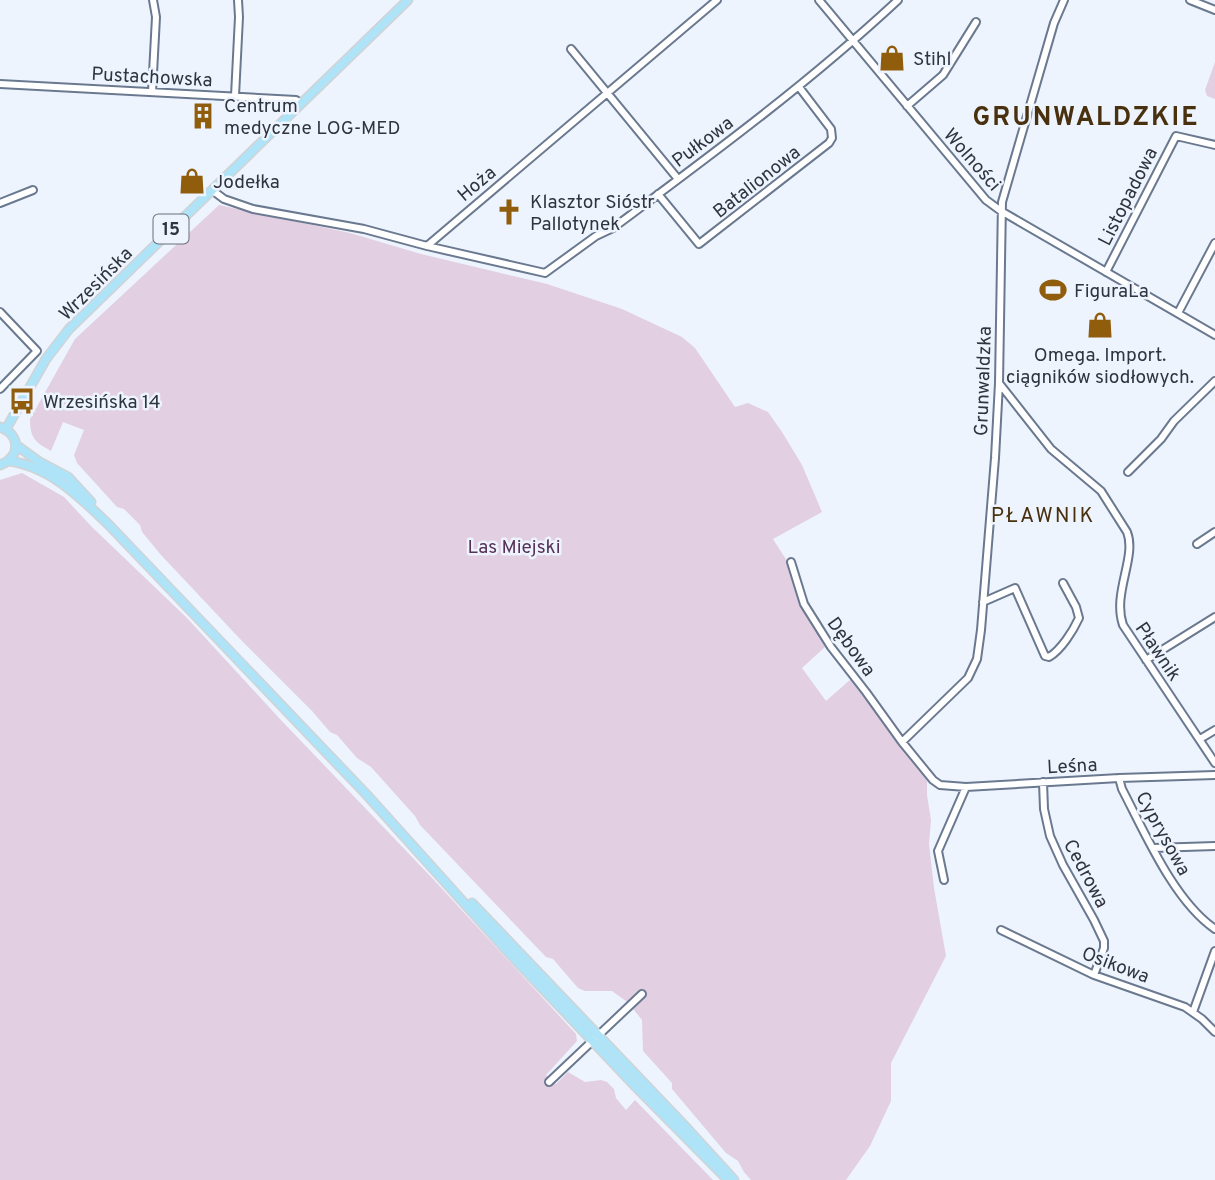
<svg xmlns="http://www.w3.org/2000/svg" width="1215" height="1180" viewBox="0 0 1215 1180" font-family="Overpass,sans-serif">
  <style>
    .green { fill: #e3cfe2 }
    .lines { fill: none; stroke-linecap: round; stroke-linejoin: round }
    .minor-casing { stroke: #6a798f; stroke-width: 10 }
    .major-casing { stroke: #d1d3d5; stroke-width: 11 }
    .minor { stroke: #fff; stroke-width: 6 }
    .major { stroke: #afe3f7; stroke-width: 8 }
    .labels { text-anchor: middle; stroke-width: 5; stroke-linejoin: round; paint-order: stroke }
    .shield { fill: #edf4fe; stroke: #686e78; stroke-width: 2 }
    .shield-label { font-size: 18px; font-weight: bold; fill: #2f353f }
    .poi-label { font-size: 19px; fill: #2f353f; stroke: #edf4fe; text-anchor: start }
    .street-label { font-size: 19px; fill: #2f353f; stroke: #edf4fe }
    .park-label { font-size: 19px; fill: #583158; stroke: #edf4fe }
    .neighbourhood-label { font-size: 21px; letter-spacing: 2px; fill: #49300e; stroke: #edf4fe }
    .district-label { font-size: 26px; font-weight: bold; letter-spacing: 2px; fill: #49300e; stroke: #edf4fe }
  </style>
  <rect width="100%" height="100%" fill="#edf4fe"/>
  <path class="green" d="M1215 62V99L1207 96 1205 90Z
    M219 205 350 233 421 254 547 284 622 309 682 337 695 348 735 407 748 403 768 412 782 432 802 465 822 512 773 539 787 561 802 605 825 647 802 668 826 701 851 679 927 781V795L931 820 929 844 934 888 946 956 891 1063V1101L870 1146 846 1180H751L744 1172 738 1161 726 1153 672 1089V1083L643 1051 642 1020 630 1005 551 1079 556 1084 568 1072 585 1082 601 1080 607 1082 614 1089 616 1098 626 1110 635 1100 713 1180H0V480L22 473 64 497 92 527 187 618 279 718 434 880 576 1034 577 1041 546 1075 550 1079 630 1004 612 991H585L578 988 553 959 546 957 420 825 415 816 371 767 357 758 337 735 330 732 312 711 242 641 161 555 142 532 140 525 124 509 117 507 77 463 74 455 84 430 63 422 51 451C35 442 30 438 30 419L75 339Z"/>
  <g class="lines">
    <g class="minor-casing">
      <path id="minor" d="M819 0 986 200 1001 211 1215 335
        M1190 0 1215 10
        M571 49 678 179
        M0 84 296 100 301 103
        M152 92 156 17 153 0
        M235 96 239 17 238 0
        M907 106 943 75 976 22
        M212 190 224 199 253 209 364 229 427 246 545 273 596 236 613 228C711 155 809 83 898 0
        M658 194 699 244 829 143 832 138 831 129 799 87
        M0 203 33 190
        M427 246 717 0
        M1106 272 1176 136 1215 145
        M0 312 37 351 0 389
        M1178 313 1215 243
        M999 383 1051 449 1101 491 1127 532C1137 557 1112 593 1123 625L1215 763
        M1128 472 1161 439 1174 421 1215 381
        M1197 544 1215 532
        M791 562 804 604 831 647 866 692 902 742 933 780 940 785 966 787 1119 778 1215 775
        M983 602 1015 588 1045 656 1049 657C1061 650 1073 631 1079 618L1076 607 1063 583
        M1146 660 1215 617
        M1200 739 1215 730
        M902 742 968 678 977 659 981 630 995 458 999 383 1002 202 1054 23 1064 0
        M1119 778 1122 789C1145 833 1174 901 1215 929
        M1043 782 1044 809 1050 836 1063 865 1094 920 1104 941V948L1094 975
        M1153 848 1215 846
        M944 880 938 851 966 787
        M1001 930 1094 975 1185 1007 1202 1019 1215 1032
        M1193 1012 1215 951
        M549 1082 642 994"/>
    </g>
    <g class="major-casing">
      <path id="major" d="M0 427C21 435 21 457 0 465
        M6 429 46 359 69 329 408 0
        M16 445 38 461 68 477 91 502
        M9 461C49 466 80 497 108 524L366 794 510 954 635 1086 728 1180
        M472 903 682 1123 734 1180"/>
    </g>
    <use href="#minor" class="minor"/>
    <use href="#major" class="major"/>
  </g>
  <defs>
    <g id="shop-bare" transform="scale(2.1)"><path d="M-5-2.5h2.3a2.7 3.5 0 0 1 5.4 0H5L5.5 6h-11ZM-1.5-2.5h3a1.5 2.3 0 0 0-3 0Z" fill="#905d0c" stroke="#edf4fe" stroke-width="2.5" paint-order="stroke"/></g>
    <g id="building-bare" transform="scale(2.1)"><path d="M-4-6H4V6H1V3H-1V6H-4ZM-2.5-4.3h1.7v1.8h-1.7ZM.8-4.3h1.7v1.8H.8ZM-2.5-1h1.7V.8h-1.7ZM.8-1h1.7V.8H.8Z" fill="#905d0c" stroke="#edf4fe" stroke-width="2.5" paint-order="stroke"/></g>
    <g id="church-bare" transform="scale(2.1)"><path d="M-1.2-6h2.4v3.5h3.3v2.4h-3.3V6h-2.4V-.1h-3.3v-2.4h3.3Z" fill="#905d0c" stroke="#edf4fe" stroke-width="2.5" paint-order="stroke"/></g>
    <g id="stadium-bare" transform="scale(2.1)"><path d="M0-5a6.5 5 0 1 0 0 10a6.5 5 0 1 0 0-10ZM-3.5-1.8h7v3.6h-7Z" fill="#905d0c" stroke="#edf4fe" stroke-width="2.5" paint-order="stroke"/></g>
    <g id="bus-bare" transform="scale(2.1)"><path d="M-5-6H5V4H4V6H2V4H-2V6H-4V4H-5ZM-3.5-4V0h7V-4ZM-3.5 1.2v1.5H-2V1.2ZM2 1.2v1.5H3.5V1.2Z" fill="#905d0c" stroke="#edf4fe" stroke-width="2.5" paint-order="stroke"/></g>
  </defs>
  <g fill-rule="evenodd">
    <use href="#shop-bare" x="892" y="58"/>
    <use href="#building-bare" x="203" y="116"/>
    <use href="#shop-bare" x="192" y="181"/>
    <use href="#church-bare" x="509" y="212"/>
    <use href="#stadium-bare" x="1053" y="290"/>
    <use href="#shop-bare" x="1100" y="325"/>
    <use href="#bus-bare" x="22" y="401"/>
  </g>
  <g class="labels">
    <rect class="shield" x="153.5" y="214.5" width="35" height="29" rx="5"/>
    <g class="shield-label">
      <text x="171" y="235">15</text>
    </g>
    <g class="poi-label">
      <text x="913" y="65">Stihl</text>
      <text x="224" y="112">Centrum<tspan x="224" dy="22">medyczne LOG-MED</tspan></text>
      <text x="213" y="188">Jodełka</text>
      <text x="530" y="208">Klasztor Sióstr<tspan x="530" dy="22">Pallotynek</tspan></text>
      <text x="1074" y="297">FiguraLa</text>
      <text x="1100" y="361" text-anchor="middle">Omega. Import.<tspan x="1100" dy="22">ciągników siodłowych.</tspan></text>
      <text x="43" y="408">Wrzesińska 14</text>
    </g>
    <g class="street-label">
      <text transform="translate(152 76) rotate(3)" y="7">Pustachowska</text>
      <text transform="translate(702 141) rotate(-37)" y="7">Pułkowa</text>
      <text transform="translate(973 159) rotate(49)" y="7">Wolności</text>
      <text transform="translate(756 181) rotate(-38)" y="7">Batalionowa</text>
      <text transform="translate(476 183) rotate(-40)" y="7">Hoża</text>
      <text transform="translate(1127 196) rotate(-63)" y="7">Listopadowa</text>
      <text transform="translate(95 283) rotate(-45)" y="7">Wrzesińska</text>
      <text transform="translate(982 381) rotate(-88)" y="7">Grunwaldzka</text>
      <text transform="translate(852 646) rotate(54)" y="7">Dębowa</text>
      <text transform="translate(1159 651) rotate(56)" y="7">Pławnik</text>
      <text transform="translate(1072 765) rotate(-3)" y="7">Leśna</text>
      <text transform="translate(1164 833) rotate(61)" y="7">Cyprysowa</text>
      <text transform="translate(1087 873) rotate(62)" y="7">Cedrowa</text>
      <text transform="translate(1116 964) rotate(21)" y="7">Osikowa</text>
    </g>
    <g class="park-label">
      <text x="514" y="553">Las Miejski</text>
    </g>
    <g class="neighbourhood-label">
      <text x="1043" y="522">PŁAWNIK</text>
    </g>
    <g class="district-label">
      <text x="1086" y="125">GRUNWALDZKIE</text>
    </g>
  </g>
</svg>
